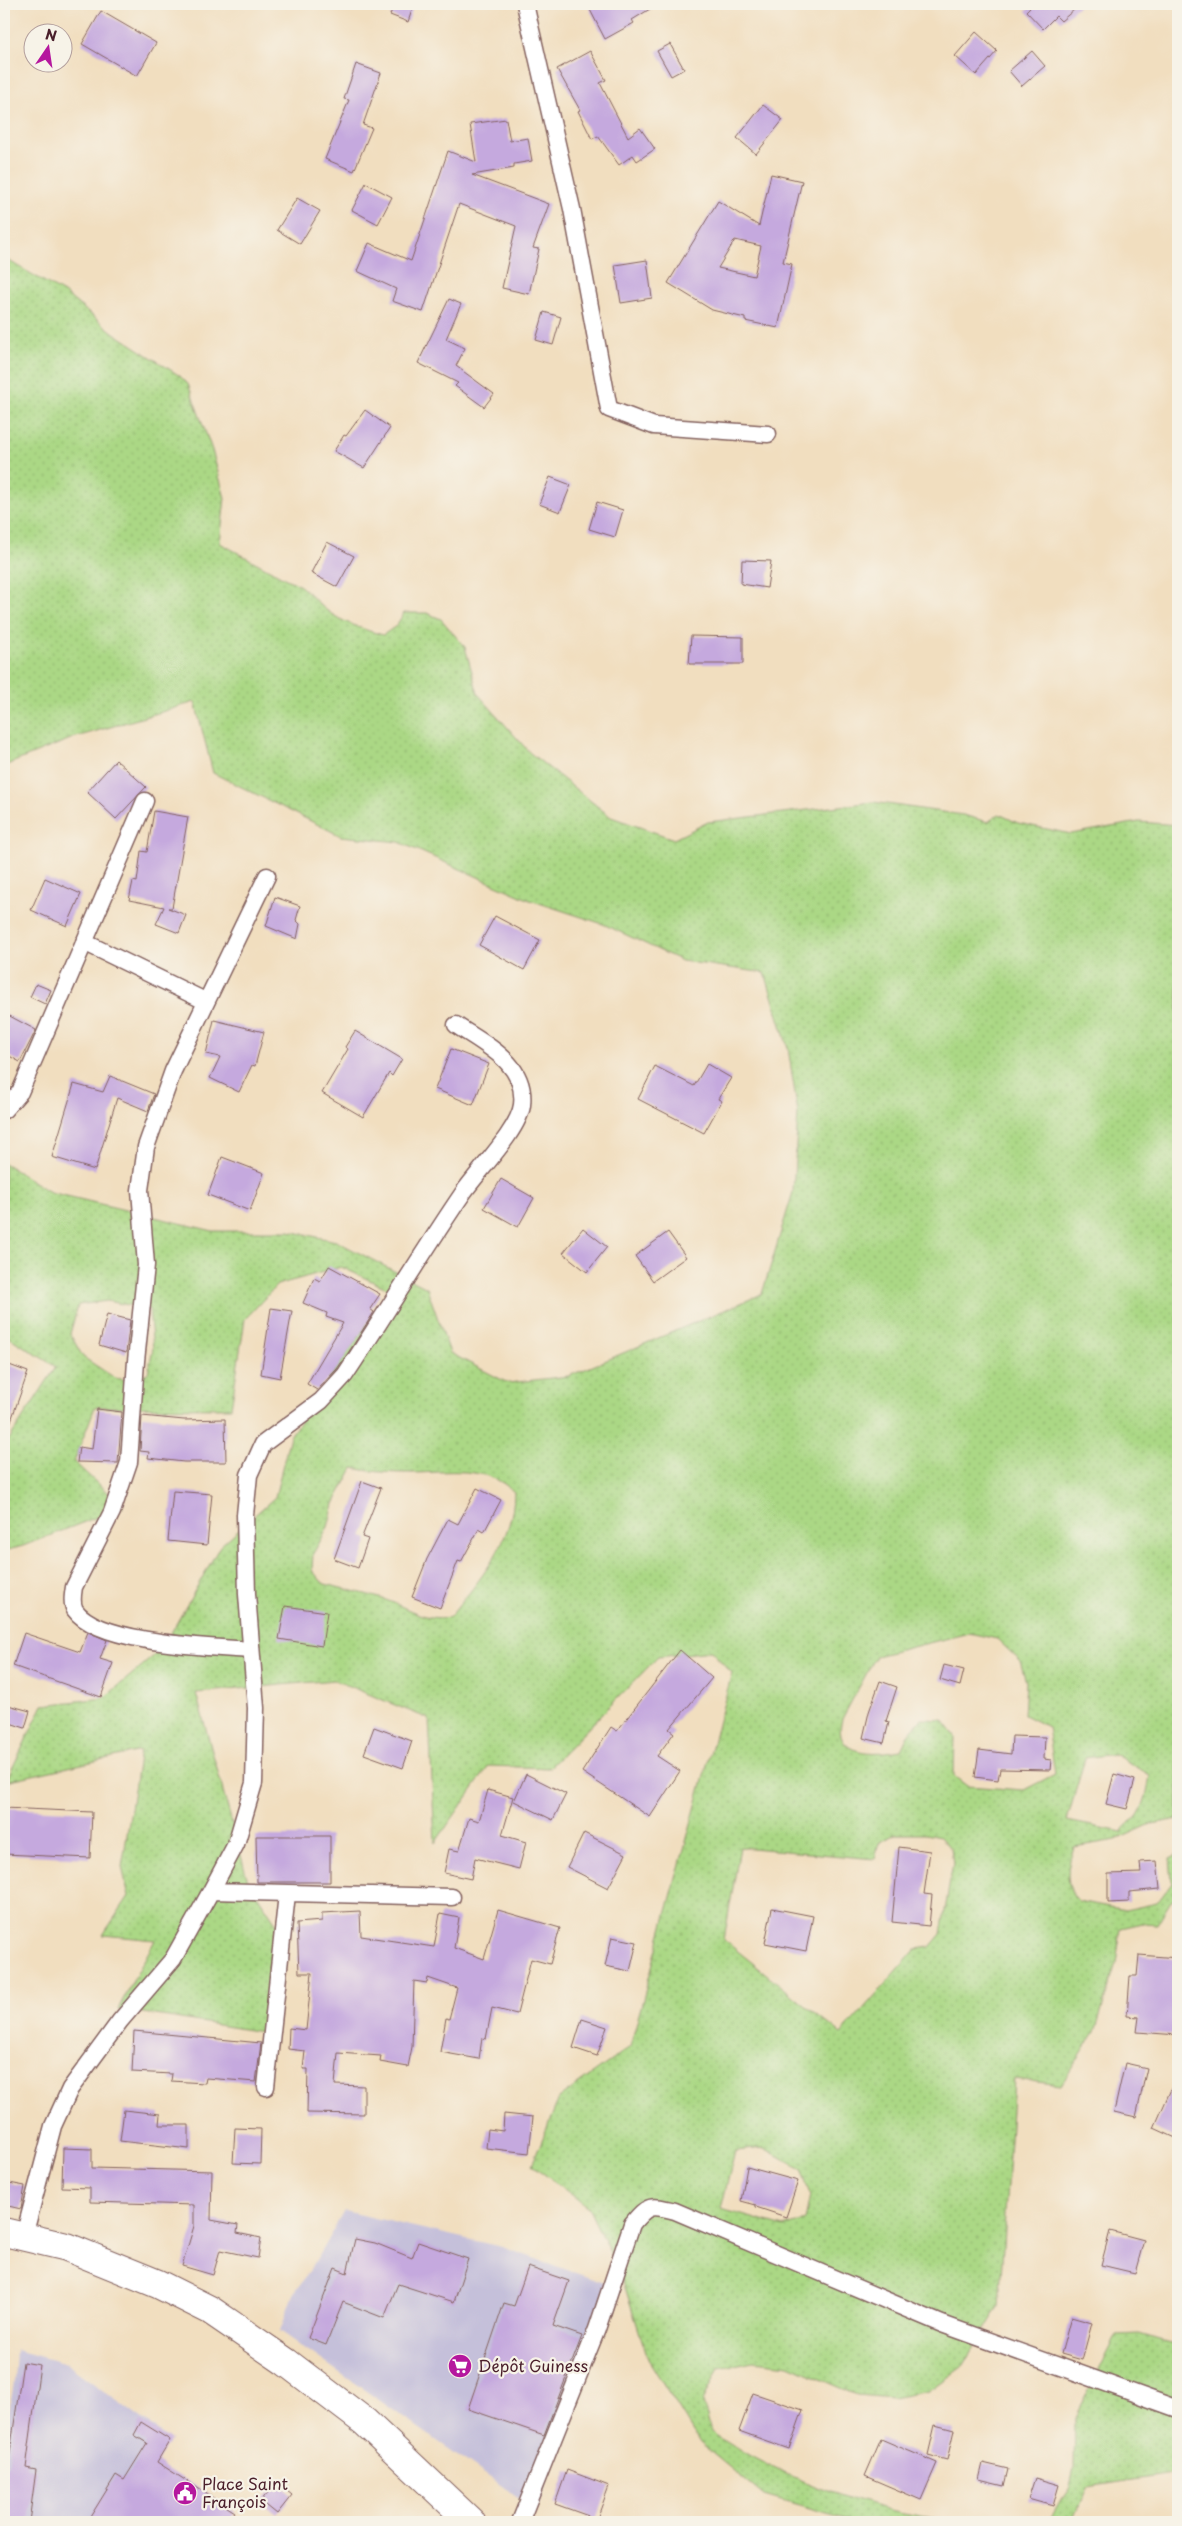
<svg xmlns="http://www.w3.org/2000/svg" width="1182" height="2526" viewBox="0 0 1182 2526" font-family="'Playpen Sans',sans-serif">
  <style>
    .industrial { fill: #c5c0da }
    .grass { fill: url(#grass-dots); stroke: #7a7c58; fill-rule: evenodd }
    .building { fill: #c5a9de; fill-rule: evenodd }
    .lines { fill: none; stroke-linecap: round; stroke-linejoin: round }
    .minor-casing { stroke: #84625f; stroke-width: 19 }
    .trunk-casing { stroke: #84625f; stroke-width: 30 }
    .minor { stroke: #fff; stroke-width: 16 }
    .trunk { stroke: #fff; stroke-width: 28 }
    .labels { text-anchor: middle; stroke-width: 4.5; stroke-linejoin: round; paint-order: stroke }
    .poi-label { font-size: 16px; fill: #4a1f2b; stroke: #f7f3e8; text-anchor: start }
  </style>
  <defs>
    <pattern id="grass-dots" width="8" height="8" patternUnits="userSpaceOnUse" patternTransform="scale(1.25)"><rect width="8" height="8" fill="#abd885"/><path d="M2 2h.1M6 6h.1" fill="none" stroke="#95b973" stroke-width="1.8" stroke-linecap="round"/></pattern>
  </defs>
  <rect width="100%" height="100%" fill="#f7f3e8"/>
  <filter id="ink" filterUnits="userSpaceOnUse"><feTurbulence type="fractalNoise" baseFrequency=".02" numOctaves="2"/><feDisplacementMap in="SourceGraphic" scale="10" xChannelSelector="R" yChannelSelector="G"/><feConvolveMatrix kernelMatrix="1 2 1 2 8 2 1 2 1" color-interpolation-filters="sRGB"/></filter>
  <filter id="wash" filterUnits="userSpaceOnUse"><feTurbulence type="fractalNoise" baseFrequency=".0096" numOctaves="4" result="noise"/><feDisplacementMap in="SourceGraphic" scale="20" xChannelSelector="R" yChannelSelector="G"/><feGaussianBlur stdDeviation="1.12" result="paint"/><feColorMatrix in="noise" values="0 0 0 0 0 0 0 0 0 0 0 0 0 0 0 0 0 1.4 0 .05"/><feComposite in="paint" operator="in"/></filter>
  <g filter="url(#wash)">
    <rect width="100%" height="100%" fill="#f1debf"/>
    <path class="industrial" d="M344 2211 502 2247 610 2285 607 2310 577 2402 538 2504 526 2503 280 2331 293 2294 309 2272Z
      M16 2350 67 2364 170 2440 120 2522H4V2443L14 2382Z"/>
    <path class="grass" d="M4 258 64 293 114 333 180 376 188 384 212 450 225 498 220 543 288 580C305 585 312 599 325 609 340 622 365 630 383 635L396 626 404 613H427L441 619 465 647 478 694 530 753 611 817 674 839 708 822 873 802 963 815 988 822 999 814 1018 823 1071 834 1139 822 1178 825V1819L1151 1824 1116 1840 1074 1847C1067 1867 1064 1885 1078 1901L1125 1910 1157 1903 1172 1883 1170 1858 1178 1854V1899L1171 1901 1157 1924 1143 1923 1121 1928 1116 1963 1095 2032 1061 2085 1014 2079 999 2307 962 2367 929 2391 893 2398 857 2395 789 2365 754 2361 719 2368 703 2401 711 2432C764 2468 825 2493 886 2509 909 2515 934 2518 958 2522H855L764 2496 700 2443 648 2359 623 2281 588 2207 532 2165 559 2098 630 2047 732 1673 711 1651 658 1657 549 1768 489 1766 435 1843 429 1719 334 1680 196 1693 248 1881 276 1923 262 2032 118 2009 155 1940 103 1935 129 1896 122 1867 140 1751 6 1781 43 1705 104 1698 162 1649 220 1546 275 1497 290 1436 391 1290 341 1267 277 1285 245 1319 231 1408 95 1407 74 1462 123 1507 23 1546 4 1551V1447L56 1367 4 1334V1163L50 1192 213 1231H289L336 1241 427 1288 450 1353 508 1383 569 1376 762 1294 793 1192 798 1113 788 1048 765 973 682 961 603 924 530 900 399 842 341 836 213 773 195 702 73 738 4 766ZM107 1301 149 1309 153 1348 148 1373 127 1380 115 1378 83 1357 70 1334 78 1305ZM353 1468C371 1472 391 1473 411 1473 446 1473 486 1464 514 1492 514 1542 479 1580 450 1617 421 1621 408 1607 383 1599 364 1593 344 1589 325 1584L322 1582 312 1570 313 1554 328 1527 334 1504ZM969 1633 997 1639 1020 1661 1026 1682 1024 1715 1048 1727 1055 1774 1024 1790 967 1786 954 1776 955 1736 943 1720 922 1719 909 1733 901 1750C876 1754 831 1758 842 1719L876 1656ZM1114 1754 1150 1775C1148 1788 1145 1807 1136 1818 1131 1823 1124 1825 1122 1832L1067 1821 1085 1758ZM895 1834H925L940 1837 951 1849 953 1863 941 1934 930 1947 916 1949 841 2034 724 1940 740 1847 875 1859 879 1843ZM764 2148 801 2169 810 2195 805 2220 784 2227 721 2209 735 2151Z
      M1139 2334 1178 2345V2473L1088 2487 1072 2522H1042L1053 2516 1070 2486 1074 2469 1075 2417 1117 2335Z"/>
    <g id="blocks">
      <path class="building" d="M394 4H414L408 22 390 15Z
        M587 4H658L632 20 634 23 605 39Z
        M1033 4H1081L1061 21 1056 16 1043 29 1026 11Z
        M101 11 156 43 137 76 82 44Z
        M976 32 997 51 976 75 955 56Z
        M670 44 684 69 671 76 657 51Z
        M590 51 606 80 600 83 628 137 640 128 655 149 637 161 633 155 619 165 598 136 592 139 578 111 580 110 557 69Z
        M1032 51 1045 66 1022 86 1009 71Z
        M356 64 381 73 363 125 372 128 354 171 325 159 349 100 344 99Z
        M763 105 783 120 756 154 737 138Z
        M506 119 510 141 528 138 532 161 514 164V168L472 175 549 204 533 248 539 249 529 294 502 288 516 226 459 204 423 312 392 301 396 289 357 271 369 243 411 261 448 151 476 162 470 124Z
        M771 174 802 181 783 262 792 264 778 328 745 321V318L712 310 668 283 718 201 759 226ZM735 240 761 246 754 276 718 268Z
        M366 183 392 197 378 224 352 210Z
        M297 198 320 211 300 244 277 230Z
        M647 260 652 298 621 303 615 265Z
        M449 299 461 304 446 339 465 348 456 366 494 394 484 407 455 386 458 383 418 363Z
        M544 312 561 317 553 345 536 340Z
        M365 410 390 428 364 468 334 451 344 435 346 436Z
        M550 477 571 485 560 512 539 504Z
        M597 502 623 510 615 537 589 529Z
        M327 542 354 556 337 587 311 573Z
        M742 560 771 561 767 588 741 584Z
        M691 636 743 637V664H689Z
        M116 760 146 787 116 819 87 792Z
        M154 811 188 817 172 908H168L186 915 179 933 156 924 164 907 129 900 133 881 137 882 141 851 147 852Z
        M45 878 81 894 67 926 31 910Z
        M275 897 300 906 296 920 300 924 297 939 266 926Z
        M495 916 540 940 524 970 479 945Z
        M36 984 51 990 45 1004 30 997Z
        M4 1013 36 1030 20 1062 4 1053Z
        M214 1020 264 1032 255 1066 252 1065 239 1092 210 1078 220 1057 206 1054Z
        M355 1031 402 1059 392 1076 389 1073 363 1117 322 1093 348 1049 345 1047Z
        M451 1049 489 1064 473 1105 435 1089Z
        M707 1064 731 1078 718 1099 722 1101 704 1133 638 1099 655 1066 694 1086Z
        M110 1076 154 1094 148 1111 117 1098 95 1170 52 1157 74 1084 103 1092Z
        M222 1157 264 1173 250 1211 208 1195Z
        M501 1179 534 1198 518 1227 484 1208Z
        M583 1228 607 1247 587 1272 563 1253Z
        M668 1232 686 1257 653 1281 635 1256Z
        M329 1266 380 1294 370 1309 374 1312 352 1347 337 1369 317 1390 307 1384 343 1323 326 1317 327 1313 303 1303 314 1278 320 1281Z
        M271 1308 292 1311 280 1378 261 1374Z
        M107 1314 130 1320 126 1353 99 1345Z
        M4 1363 28 1372 6 1435 4 1434Z
        M97 1409 122 1412 118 1463 77 1462 79 1447 92 1449Z
        M142 1416 184 1420 225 1419 226 1462H184L148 1458 149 1452 140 1451Z
        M362 1481 381 1488 362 1537 368 1539 358 1568 334 1559Z
        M477 1488 501 1500 484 1532 479 1529 461 1562 458 1561 440 1608 412 1597 427 1559 448 1519 458 1524Z
        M173 1491 212 1494 207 1545 168 1541Z
        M285 1606 327 1612 322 1646 279 1639Z
        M88 1632 107 1640 100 1659 113 1663 101 1697 13 1666 24 1633 80 1652Z
        M680 1650 712 1678 669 1729 674 1733 657 1756 680 1771 650 1817 582 1772 611 1727 617 1731Z
        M944 1665 964 1670 960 1686 940 1680Z
        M880 1681 897 1687 886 1721 889 1722 884 1743 863 1738 869 1712Z
        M8 1705 30 1711 25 1728 4 1721Z
        M374 1727 412 1741 403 1768 364 1754Z
        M1012 1736 1045 1737 1044 1759 1051 1760 1050 1770 1000 1769 998 1780 975 1777 979 1750 1011 1754Z
        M526 1774 566 1794 553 1820 514 1801Z
        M1114 1774 1135 1780 1127 1809 1106 1804Z
        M488 1790 513 1797 502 1835 526 1842 519 1869 475 1858 471 1879 444 1873 449 1849 459 1851 469 1818 479 1821Z
        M4 1808 92 1812 90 1858 4 1854Z
        M584 1833 626 1854 608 1888 567 1867Z
        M256 1836H330V1882H257Z
        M899 1847 930 1851 924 1894 932 1895 929 1926 892 1922Z
        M1157 1861 1160 1889 1129 1892V1902L1108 1903V1874L1141 1873 1140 1862Z
        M772 1908 813 1916 806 1951 765 1943Z
        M498 1910 560 1928 550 1964 531 1959 517 2014 492 2008 486 2039 482 2038 479 2059 440 2052 446 2018 449 2019 457 1988 428 1978 427 1983 414 1981 412 2047 408 2067 380 2062 381 2056 338 2053 335 2085 364 2086V2114L307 2113 308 2069H303L305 2051 288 2049 289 2028 306 2030 312 1973H299L297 1923 322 1921V1913L360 1911 361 1936 434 1947 440 1914 459 1918 454 1948 484 1959Z
        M612 1937 637 1942 630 1971 605 1966Z
        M1139 1955 1178 1958V2035L1137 2032 1139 2017 1127 2016 1130 1976H1137Z
        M582 2019 607 2027 597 2056 573 2048Z
        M134 2031 261 2043 256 2082 206 2078 205 2083 171 2081 172 2074 132 2072Z
        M1125 2063 1147 2068 1136 2117 1114 2112Z
        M1178 2073V2139L1154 2128Z
        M124 2110 160 2114 159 2125H189V2149L120 2141Z
        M504 2114 533 2117 529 2153 486 2148 488 2129 503 2131Z
        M235 2128 261 2129 260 2164 233 2163Z
        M63 2148 92 2149V2168L212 2171 211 2220 238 2225 237 2233 261 2238 258 2258 220 2250 213 2275 182 2266 194 2226V2205L90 2202V2188L62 2187Z
        M747 2167 798 2181 786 2217 756 2207V2205L741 2201Z
        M4 2182 25 2186 21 2209 4 2205Z
        M1110 2231 1144 2240 1135 2273 1101 2265Z
        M355 2239 375 2243 412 2258 418 2242 468 2259 454 2302 398 2284 384 2318 343 2302 326 2345 308 2338 335 2268 347 2273Z
        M528 2267 569 2281 553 2326 582 2336 544 2435 468 2409 504 2303 514 2306Z
        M1071 2317 1092 2323 1082 2360 1061 2354Z
        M23 2362 40 2365 26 2468 36 2470 29 2522H4V2474L5 2466H8Z
        M753 2393 803 2410 789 2449 739 2431Z
        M141 2422 170 2440 157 2462 235 2512 228 2522H87L116 2475 124 2480 147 2443 134 2435Z
        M935 2425 954 2430 947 2460 928 2455Z
        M881 2439 937 2463 921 2500 865 2476Z
        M983 2463 1008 2469 1004 2486 979 2480Z
        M567 2470 609 2486 597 2519 555 2504Z
        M1035 2478 1059 2485 1053 2506 1028 2499Z
        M276 2482 292 2495 277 2514 261 2501Z"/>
    </g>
  </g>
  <g filter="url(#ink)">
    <use href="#blocks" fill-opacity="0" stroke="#84625f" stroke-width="1"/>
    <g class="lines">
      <g class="minor-casing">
        <path id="minor" d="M525 4 572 209 609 409 654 426 768 434
          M84 942 205 1001
          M4 1110 20 1092 145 801
          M251 1650C212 1647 99 1644 75 1610 71 1603 73 1594 74 1587L112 1512 129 1462 136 1361 146 1265 140 1190 146 1147 173 1071 267 876
          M211 1891 236 1844 254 1783 256 1708 247 1594 245 1515 249 1475 263 1444 321 1401 345 1375C385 1315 422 1253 463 1193 478 1171 519 1130 522 1105 527 1063 485 1045 456 1025
          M266 2087 287 1894
          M24 2236 53 2126 70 2089 120 2021 173 1959 211 1891 452 1897
          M520 2522 597 2329 632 2224C648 2204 651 2205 675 2211L942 2324 1178 2409"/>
      </g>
      <g class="trunk-casing">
        <path id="trunk" d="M4 2232 67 2247 158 2284 210 2310 286 2362 365 2422 471 2522"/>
      </g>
      <use href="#minor" class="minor"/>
      <use href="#trunk" class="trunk"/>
    </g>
  </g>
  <defs>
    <g id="supermarket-disc" transform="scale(1.25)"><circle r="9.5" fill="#b5179e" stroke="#f7f3e8"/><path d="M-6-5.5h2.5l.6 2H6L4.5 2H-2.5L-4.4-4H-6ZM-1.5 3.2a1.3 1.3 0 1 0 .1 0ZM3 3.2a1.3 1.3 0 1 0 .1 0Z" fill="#fff"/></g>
    <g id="civic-disc" transform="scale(1.25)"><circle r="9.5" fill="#b5179e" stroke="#f7f3e8"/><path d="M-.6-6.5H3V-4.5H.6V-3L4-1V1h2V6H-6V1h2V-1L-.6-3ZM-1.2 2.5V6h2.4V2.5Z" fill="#fff"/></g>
  </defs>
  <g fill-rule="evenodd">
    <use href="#supermarket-disc" x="460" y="2366"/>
    <use href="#civic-disc" x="185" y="2493"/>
  </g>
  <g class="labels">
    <g class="poi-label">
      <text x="478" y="2372">Dépôt Guiness</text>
      <text x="202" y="2490">Place Saint<tspan x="202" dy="18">François</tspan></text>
    </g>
  </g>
  <rect width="1182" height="2526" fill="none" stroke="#f7f3e8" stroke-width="20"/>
  <g transform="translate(48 48) rotate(13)"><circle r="24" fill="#f7f3e8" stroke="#b29e9c"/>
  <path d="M0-4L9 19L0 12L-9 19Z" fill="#b5179e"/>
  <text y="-8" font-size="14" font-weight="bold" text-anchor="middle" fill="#4a1f2b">N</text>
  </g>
</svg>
